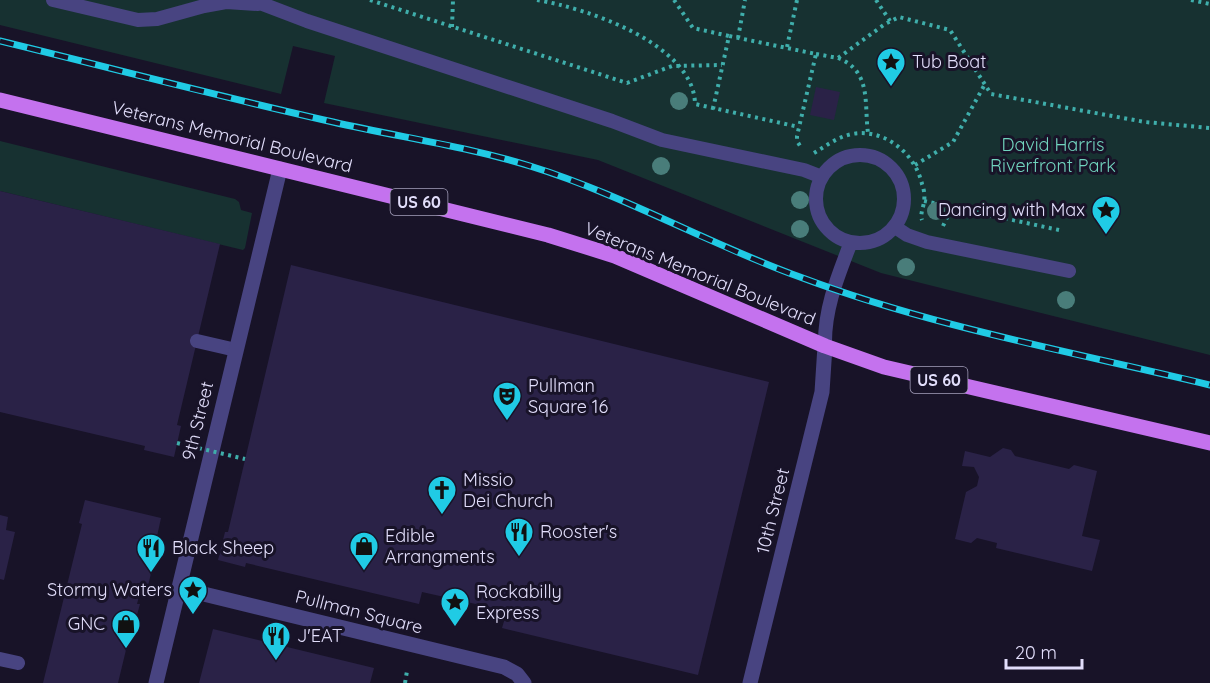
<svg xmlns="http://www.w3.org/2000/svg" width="1210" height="683" viewBox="0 0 1210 683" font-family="Quicksand,sans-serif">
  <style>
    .green { fill: #173131 }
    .building { fill: #2a2247 }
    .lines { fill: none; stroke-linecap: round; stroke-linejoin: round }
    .path { stroke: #3faeab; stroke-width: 4; stroke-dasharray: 3 4.5; stroke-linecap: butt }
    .service { stroke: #484481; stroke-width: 14 }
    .minor { stroke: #484481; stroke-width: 15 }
    .tertiary { stroke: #484481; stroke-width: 15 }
    .primary { stroke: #c472ee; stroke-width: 15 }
    .rail-casing { stroke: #20cbe5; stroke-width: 7 }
    .rail { stroke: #181328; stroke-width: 4.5; stroke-dasharray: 14; stroke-linecap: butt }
    .path-bridge { stroke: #3faeab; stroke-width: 4; stroke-dasharray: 3 4.5; stroke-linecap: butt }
    .tree { fill: #497d7a }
    .labels { text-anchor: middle; stroke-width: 6; stroke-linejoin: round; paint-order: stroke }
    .shield { fill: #181328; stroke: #a5a1bc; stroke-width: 1.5 }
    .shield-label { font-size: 16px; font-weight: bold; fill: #e2defb }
    .poi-label { font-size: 18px; fill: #e2defb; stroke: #181328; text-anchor: start }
    .street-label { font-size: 18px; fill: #e2defb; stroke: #181328 }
    .park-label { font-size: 18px; fill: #71d4be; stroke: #181328 }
  </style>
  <rect width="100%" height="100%" fill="#181328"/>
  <path class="green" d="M0 0H1210V355L881 273 598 160 324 103 335 56 293 46 281 94 0 25Z
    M0 141 235 199 239 202 241 210 252 213 245 248 243 250 0 191Z"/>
  <path class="building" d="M816 87 840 92 834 120 810 115Z
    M0 191 220 244 177 425 181 426 174 457 144 450 145 446 0 412Z
    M291 265 769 382 698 675 502 628 507 611 422 592 419 604 246 563 245 567 218 560 225 532H228Z
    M1003 448 1011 450 1015 456 1069 469 1074 465 1097 471 1082 536 1100 540 1092 571 996 548 997 543 977 538 971 543 955 539 966 492 977 486 979 477 974 467 962 466 965 451 990 457Z
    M85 500 161 518 156 541 153 540 150 552 156 553 146 594 140 592 137 604H140L134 626 132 625 118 683H43L82 524 79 523Z
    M0 515 8 517 6 530 15 532 4 580 0 579Z
    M213 629 374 668 370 683H199Z"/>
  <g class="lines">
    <path class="path" d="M370 0 627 83 672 66 722 65
      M537 0C586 8 694 44 695 104L799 127
      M674 0 693 28 729 36
      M876 0 890 21
      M1191 0 1210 4
      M452 27 453 0
      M738 38 745 0
      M787 47 797 0
      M816 54 838 58 885 24 899 17 950 30 991 94 1145 122 1210 128
      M838 58C872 71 864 104 868 133
      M713 109 729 36 816 54 797 136V141L802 149
      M814 153C826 146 837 137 852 134 884 128 915 153 922 184 924 189 925 196 924 202 923 209 920 214 922 220
      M915 165 953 142 985 84
      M924 201 952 207
      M943 226 952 207 1059 230
      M405 683 407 671"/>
    <path class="service" d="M53 0 138 20 157 19 204 6 226 2 258 4
      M252 0 307 21 612 121 662 140 804 170 822 177
      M816 199a44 44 0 1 1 88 0a44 44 0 1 1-88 0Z
      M895 227 907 235 927 242 1069 271
      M197 341 236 350
      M825 346C824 309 838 276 851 242
      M0 659 18 663"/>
    <path class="minor" d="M179 588 504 667 517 674 524 683
      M156 683 280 169"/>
    <path class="tertiary" d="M750 683 822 392 825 346"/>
    <path class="primary" d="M0 100 548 235 615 256 825 346 884 367 1210 443"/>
    <g class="rail-casing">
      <path id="rail" d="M0 41C111 68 221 97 333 122 398 137 466 146 530 166 624 195 708 244 800 277 933 327 1073 352 1210 385"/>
    </g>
    <use href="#rail" class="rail"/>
    <path class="path-bridge" d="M177 443 245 459"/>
  </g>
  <g class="tree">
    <circle cx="679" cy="101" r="9"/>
    <circle cx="661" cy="166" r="9"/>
    <circle cx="800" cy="200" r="9"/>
    <circle cx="936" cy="211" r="9"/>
    <circle cx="800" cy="229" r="9"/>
    <circle cx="906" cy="267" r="9"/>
    <circle cx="1066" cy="300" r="9"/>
  </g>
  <defs>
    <g id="sight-pin" transform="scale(1.5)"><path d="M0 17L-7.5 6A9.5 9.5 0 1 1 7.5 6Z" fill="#20cbe5" stroke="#181328"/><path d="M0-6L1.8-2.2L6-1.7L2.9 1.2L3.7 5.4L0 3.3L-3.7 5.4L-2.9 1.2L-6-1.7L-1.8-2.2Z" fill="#111"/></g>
    <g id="theatre-pin" transform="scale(1.5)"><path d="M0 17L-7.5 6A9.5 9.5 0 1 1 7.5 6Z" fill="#20cbe5" stroke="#181328"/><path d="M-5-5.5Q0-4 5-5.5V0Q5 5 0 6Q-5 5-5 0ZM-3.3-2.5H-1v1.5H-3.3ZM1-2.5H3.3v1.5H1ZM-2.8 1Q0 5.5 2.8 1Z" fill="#111"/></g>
    <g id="church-pin" transform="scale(1.5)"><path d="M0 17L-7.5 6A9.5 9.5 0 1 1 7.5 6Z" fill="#20cbe5" stroke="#181328"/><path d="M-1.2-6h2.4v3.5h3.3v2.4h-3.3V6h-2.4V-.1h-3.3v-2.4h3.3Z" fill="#111"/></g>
    <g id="restaurant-pin" transform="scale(1.5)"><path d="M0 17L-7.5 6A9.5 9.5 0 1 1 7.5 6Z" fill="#20cbe5" stroke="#181328"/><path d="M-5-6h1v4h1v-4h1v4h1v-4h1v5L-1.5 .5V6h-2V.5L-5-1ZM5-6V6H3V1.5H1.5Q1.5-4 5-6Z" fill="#111"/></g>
    <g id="shop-pin" transform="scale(1.5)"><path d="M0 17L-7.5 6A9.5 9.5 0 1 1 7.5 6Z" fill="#20cbe5" stroke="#181328"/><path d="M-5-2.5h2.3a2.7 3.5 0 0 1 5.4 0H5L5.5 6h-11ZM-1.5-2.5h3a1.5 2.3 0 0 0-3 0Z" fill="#111"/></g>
  </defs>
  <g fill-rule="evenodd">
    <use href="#sight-pin" x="891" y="62"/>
    <use href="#sight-pin" x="1106" y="210"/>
    <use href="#theatre-pin" x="507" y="396"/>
    <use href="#church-pin" x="442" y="490"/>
    <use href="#restaurant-pin" x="519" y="532"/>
    <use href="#shop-pin" x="364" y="546"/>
    <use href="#restaurant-pin" x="151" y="548"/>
    <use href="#sight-pin" x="193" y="590"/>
    <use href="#sight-pin" x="455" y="602"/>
    <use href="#shop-pin" x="126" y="624"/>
    <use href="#restaurant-pin" x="276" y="636"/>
  </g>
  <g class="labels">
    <g class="shield">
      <rect x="390.5" y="189" width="57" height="26" rx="4.5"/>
      <rect x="910.5" y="367" width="57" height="26" rx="4.5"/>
    </g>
    <g class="shield-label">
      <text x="419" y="208">US 60</text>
      <text x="939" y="386">US 60</text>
    </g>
    <g class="poi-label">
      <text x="912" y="68">Tub Boat</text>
      <text x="1085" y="216" text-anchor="end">Dancing with Max</text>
      <text x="528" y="392">Pullman<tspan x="528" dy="21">Square 16</tspan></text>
      <text x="463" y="486">Missio<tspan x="463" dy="21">Dei Church</tspan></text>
      <text x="540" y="538">Rooster's</text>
      <text x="385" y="542">Edible<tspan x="385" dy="21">Arrangments</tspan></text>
      <text x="172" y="554">Black Sheep</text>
      <text x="172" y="596" text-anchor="end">Stormy Waters</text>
      <text x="476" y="598">Rockabilly<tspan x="476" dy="21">Express</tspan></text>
      <text x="105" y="630" text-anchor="end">GNC</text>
      <text x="297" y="642">J'EAT</text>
    </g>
    <g class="street-label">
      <text transform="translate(232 137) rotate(14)" y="6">Veterans Memorial Boulevard</text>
      <text transform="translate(700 274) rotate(22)" y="6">Veterans Memorial Boulevard</text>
      <text transform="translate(198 421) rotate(-76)" y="6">9th Street</text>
      <text transform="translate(773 511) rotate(-76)" y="6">10th Street</text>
      <text transform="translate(359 612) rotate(14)" y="6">Pullman Square</text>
    </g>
    <g class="park-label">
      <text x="1053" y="151">David Harris<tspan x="1053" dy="21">Riverfront Park</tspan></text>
    </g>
  </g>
  <path d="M1006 659v9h76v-9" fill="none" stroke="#e2defb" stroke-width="3"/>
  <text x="1015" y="659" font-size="18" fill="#e2defb" stroke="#181328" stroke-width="4.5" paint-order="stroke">20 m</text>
</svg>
